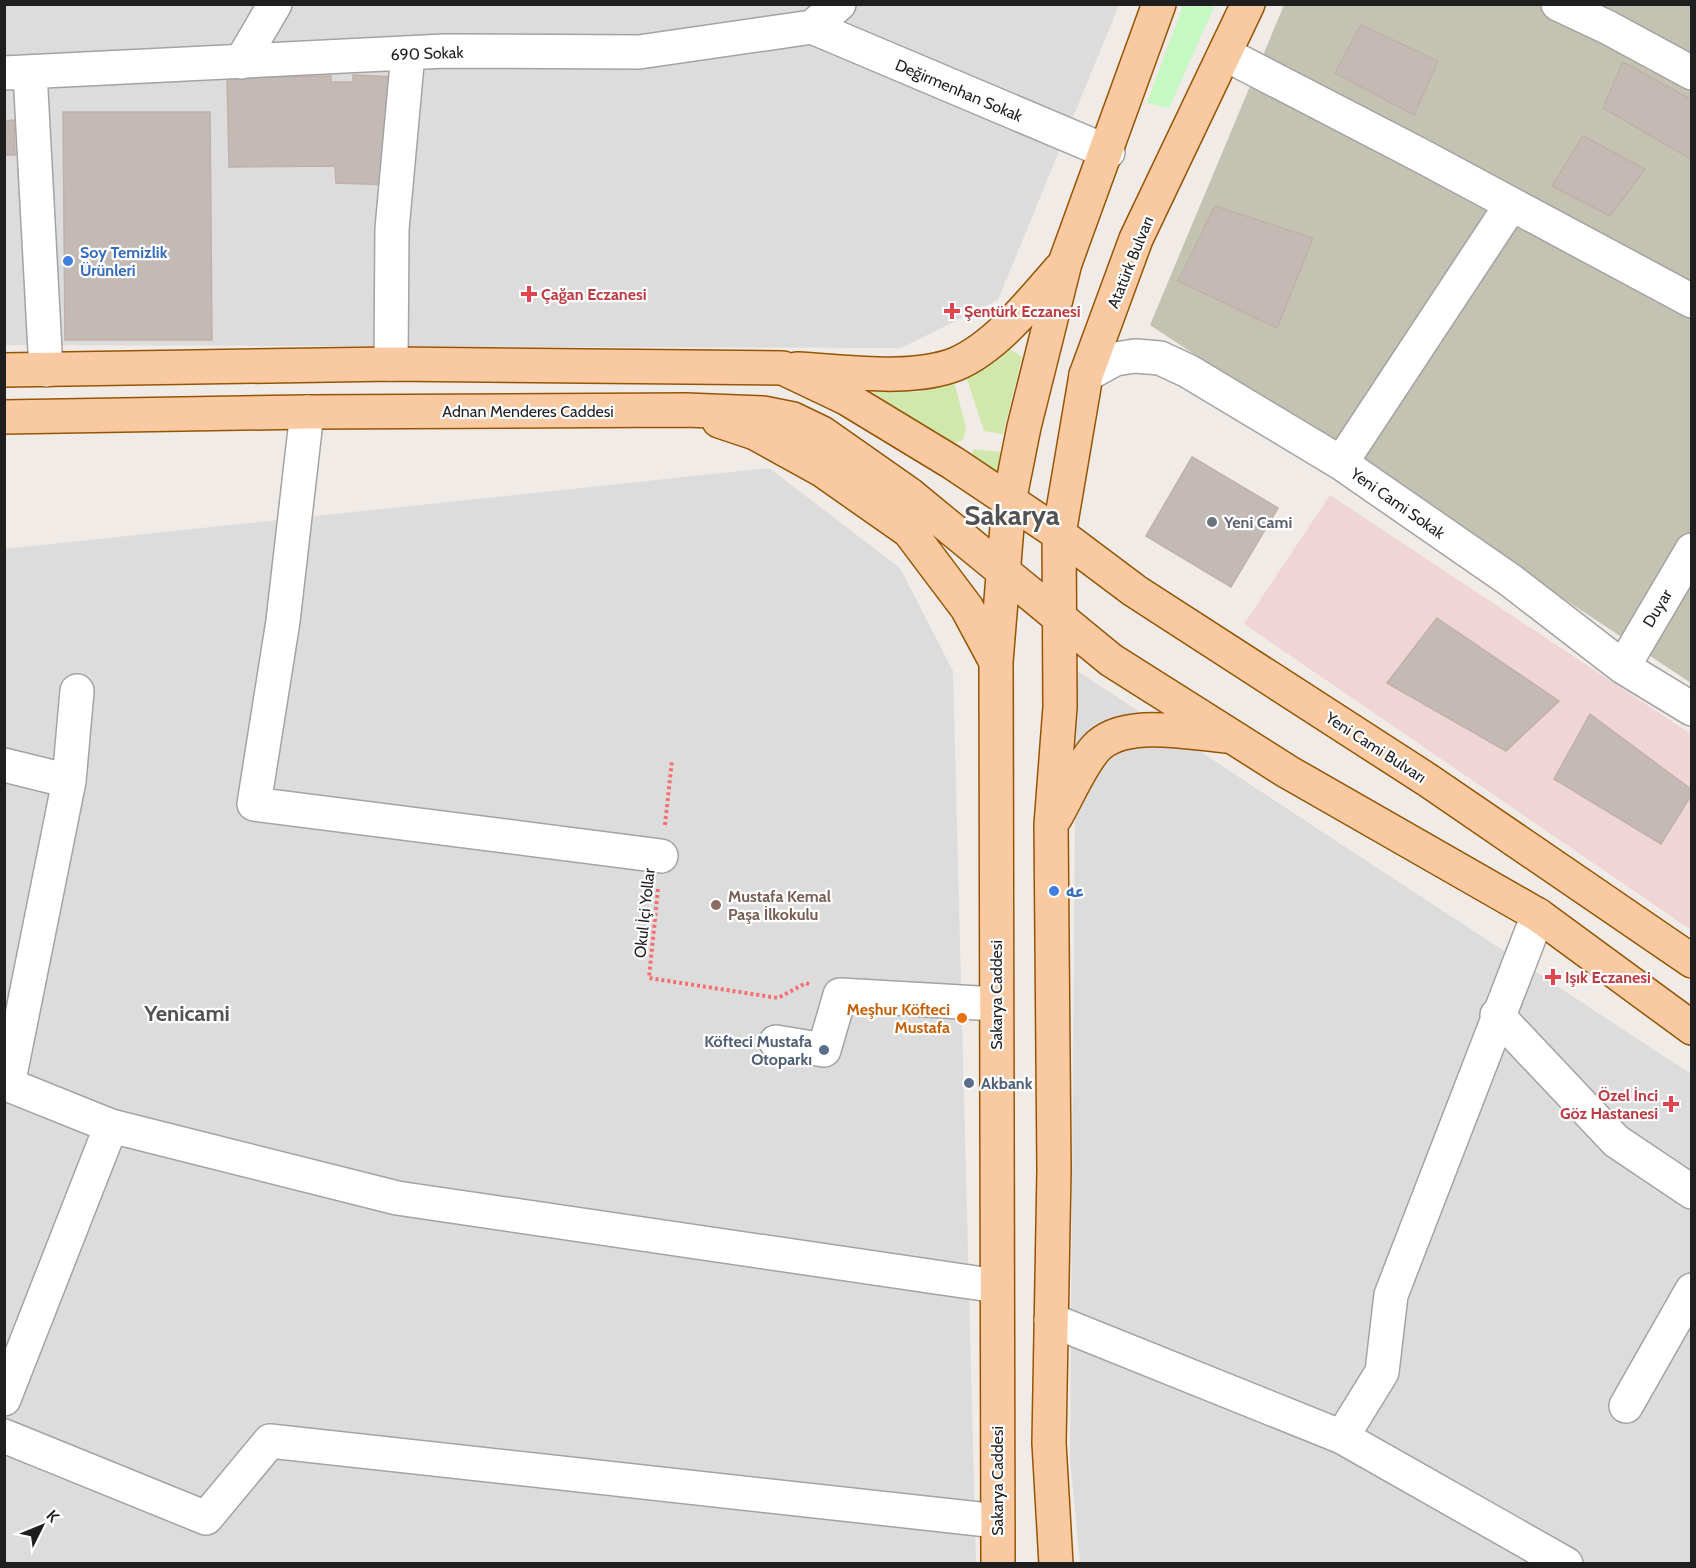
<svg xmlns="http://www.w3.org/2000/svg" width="1696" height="1568" viewBox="0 0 1696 1568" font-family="Cabin,'Noto Sans Arabic',sans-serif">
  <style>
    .residential { fill: #dddcdc }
    .commercial { fill: #f0d5d7 }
    .construction { fill: #c4c2b1 }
    .grass { fill: #d1e8ad }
    .park { fill: #c6f8c4 }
    .building { fill: #c4bab5; stroke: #c1b0a8; stroke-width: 1.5 }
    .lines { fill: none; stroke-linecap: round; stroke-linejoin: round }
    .street-casing { stroke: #a3a3a3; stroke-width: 36 }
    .primary-casing { stroke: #965504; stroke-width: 36 }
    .path { stroke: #f67071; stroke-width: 4; stroke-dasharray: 3 3; stroke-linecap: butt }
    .street { stroke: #fff; stroke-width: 33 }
    .primary { stroke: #f9c9a1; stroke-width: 33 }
    .shop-dot { fill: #3f7fe0; stroke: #fff; stroke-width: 2 }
    .health-dot { fill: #e0444e; stroke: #fff; stroke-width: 2 }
    .worship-dot { fill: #6b7280; stroke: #fff; stroke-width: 2 }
    .education-dot { fill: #8d6e63; stroke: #fff; stroke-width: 2 }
    .food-dot { fill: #e8710a; stroke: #fff; stroke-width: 2 }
    .service-dot { fill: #5c6f8a; stroke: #fff; stroke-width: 2 }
    .labels { text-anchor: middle; stroke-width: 4.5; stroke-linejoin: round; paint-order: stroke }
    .street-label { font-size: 16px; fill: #1f1f1f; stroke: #fff }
    .shop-label { font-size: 16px; font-weight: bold; fill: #366cbe; stroke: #fff; text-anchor: start }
    .health-label { font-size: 16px; font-weight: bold; fill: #be3a42; stroke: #fff; text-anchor: start }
    .worship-label { font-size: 16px; font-weight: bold; fill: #5b616d; stroke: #fff; text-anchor: start }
    .education-label { font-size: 16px; font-weight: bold; fill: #785e54; stroke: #fff; text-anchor: start }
    .food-label { font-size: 16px; font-weight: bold; fill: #c56008; stroke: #fff; text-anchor: end }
    .service-label { font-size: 16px; font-weight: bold; fill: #4e5e75; stroke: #fff; text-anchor: end }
    .district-label { font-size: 22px; font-weight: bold; fill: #525252; stroke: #fff }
    .town-label { font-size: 28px; font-weight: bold; fill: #525252; stroke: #fff }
  </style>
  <rect width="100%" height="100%" fill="#f0ebe6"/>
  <path class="residential" d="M5 5H1119L998 300 901 348 5 345Z
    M769 468 900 568 953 671 976 1563H5L4 549Z
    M1076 670 1691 1074V1563H1080L1070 1458Z"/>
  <path class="commercial" d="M1330 495 1691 734V930L1244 624Z"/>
  <path class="construction" d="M1284 5H1691V683L1150 325Z"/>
  <path class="grass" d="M1008 348 1022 357 1003 434 984 431 967 379Z
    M954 381 966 428 963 440 948 446 869 389 919 392Z
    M974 449 1002 452 997 485 967 463Z"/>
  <path class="park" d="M1183 5H1215L1169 108 1147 103Z"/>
  <path class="building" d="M1361 25 1438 61 1414 115 1335 73Z
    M1623 62 1692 100V154L1689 158 1603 108Z
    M353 75 397 77 391 185 336 183 335 166 229 167 227 78 331 76V82H353Z
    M63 112H210L212 340H65Z
    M14 120 15 155H4V121Z
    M1583 136 1645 169 1610 216 1552 186Z
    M1215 206 1313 238 1277 328 1178 281Z
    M1192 457 1278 508 1231 587 1146 536Z
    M1437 618 1559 701 1506 751 1387 683Z
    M1590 714 1692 790V794L1661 844 1554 779Z"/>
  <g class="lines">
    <g class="street-casing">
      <path id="street" d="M1558 4 1607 27 1692 73
        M812 27 1108 152
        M1227 55 1418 154 1692 301
        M241 62 275 4
        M30 72 46 370
        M4 73 445 51 639 52 812 27 839 4
        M391 364 392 229 408 53
        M1086 375 1115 359 1135 356 1160 358 1188 371 1341 463 1510 580 1623 667 1692 709
        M307 412 283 621 254 804 661 856
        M1341 463 1511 205
        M1623 667 1692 550
        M4 765 69 781
        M1497 1015 1616 1141 1692 1192
        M776 1042 824 1050 840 995 996 1004
        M4 1083 111 1126 397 1198 997 1286
        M8 1085 69 781 77 691
        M1051 1320 1342 1437 1566 1564
        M4 1399 111 1126
        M1626 1406 1692 1290
        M4 1436 206 1518 270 1441 997 1521
        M1342 1437 1382 1372 1391 1295 1538 915"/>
    </g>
    <g class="primary-casing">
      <path id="primary" d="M797 369C844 371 911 382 956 364 996 347 1032 301 1060 269
        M4 370 391 364 783 368 846 398 953 463 1059 534 1135 591 1429 781 1692 961
        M4 417 307 412 686 410 763 413 793 419 822 433 909 494 1111 660 1288 772 1538 915 1692 1028
        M719 421 755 433 822 470 909 531 967 608 996 662
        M1055 818C1068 796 1079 768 1095 749 1122 718 1189 733 1226 736
        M998 1564 996 662 1009 502 1024 427 1065 263 1159 4
        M1056 1564 1049 1443 1054 1170 1051 825 1060 707 1059 534 1086 375 1136 239 1248 4"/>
    </g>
    <path class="path" d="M665 825 672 760
      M658 889 649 978 778 998 806 983 811 985"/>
    <use href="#street" class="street"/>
    <use href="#primary" class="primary"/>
  </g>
  <g class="shop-dot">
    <circle cx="68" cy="261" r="6"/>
    <circle cx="1054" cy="891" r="6"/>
  </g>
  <g class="health-dot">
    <path d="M526 285h6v6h6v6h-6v6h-6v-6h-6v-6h6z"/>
    <path d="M949 302h6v6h6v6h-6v6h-6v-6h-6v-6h6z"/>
    <path d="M1550 968h6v6h6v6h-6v6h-6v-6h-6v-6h6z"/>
    <path d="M1668 1095h6v6h6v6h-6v6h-6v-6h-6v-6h6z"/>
  </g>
  <circle class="worship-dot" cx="1212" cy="522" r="6"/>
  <circle class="education-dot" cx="716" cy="905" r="6"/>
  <circle class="food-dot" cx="962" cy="1018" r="6"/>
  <g class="service-dot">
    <circle cx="824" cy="1050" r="6"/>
    <circle cx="969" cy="1083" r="6"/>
  </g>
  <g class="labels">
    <g class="street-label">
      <text transform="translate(427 53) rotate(-2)" y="6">690 Sokak</text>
      <text transform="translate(959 90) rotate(23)" y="6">Değirmenhan Sokak</text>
      <text transform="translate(1130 262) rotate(-68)" y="6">Atatürk Bulvarı</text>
      <text x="528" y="417">Adnan Menderes Caddesi</text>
      <text transform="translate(1398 503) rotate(35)" y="6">Yeni Cami Sokak</text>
      <text transform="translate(1657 608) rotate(-59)" y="6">Duyar</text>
      <text transform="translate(1376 747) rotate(33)" y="6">Yeni Cami Bulvarı</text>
      <text transform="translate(644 913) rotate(-84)" y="6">Okul İçi Yollar</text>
      <text transform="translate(996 995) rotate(-90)" y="6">Sakarya Caddesi</text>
      <text transform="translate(997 1481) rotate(-90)" y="6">Sakarya Caddesi</text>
    </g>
    <g class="shop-label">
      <text x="80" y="258">Soy Temizlik<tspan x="80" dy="18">Ürünleri</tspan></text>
      <text x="1066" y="897">عه</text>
    </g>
    <g class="health-label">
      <text x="541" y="300">Çağan Eczanesi</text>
      <text x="964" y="317">Şentürk Eczanesi</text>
      <text x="1565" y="983">Işık Eczanesi</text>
      <text x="1658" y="1101" text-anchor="end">Özel İnci<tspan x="1658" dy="18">Göz Hastanesi</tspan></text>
    </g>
    <g class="worship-label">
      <text x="1224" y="528">Yeni Cami</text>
    </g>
    <g class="education-label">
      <text x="728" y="902">Mustafa Kemal<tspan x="728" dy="18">Paşa İlkokulu</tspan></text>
    </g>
    <g class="food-label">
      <text x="950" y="1015">Meşhur Köfteci<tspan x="950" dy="18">Mustafa</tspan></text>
    </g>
    <g class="service-label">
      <text x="812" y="1047">Köfteci Mustafa<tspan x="812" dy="18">Otoparkı</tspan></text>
      <text x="981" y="1089" text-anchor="start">Akbank</text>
    </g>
    <g class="district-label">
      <text x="187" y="1021">Yenicami</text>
    </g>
    <g class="town-label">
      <text x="1012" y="525">Sakarya</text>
    </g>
  </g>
  <rect width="1696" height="1568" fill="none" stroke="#1f1f1f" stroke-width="12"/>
  <g transform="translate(42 1526) rotate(47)" stroke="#ffffff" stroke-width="4.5" paint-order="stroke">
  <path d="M0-4.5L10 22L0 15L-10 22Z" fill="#1f1f1f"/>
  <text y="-9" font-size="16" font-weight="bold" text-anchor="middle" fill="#1f1f1f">K</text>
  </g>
</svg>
